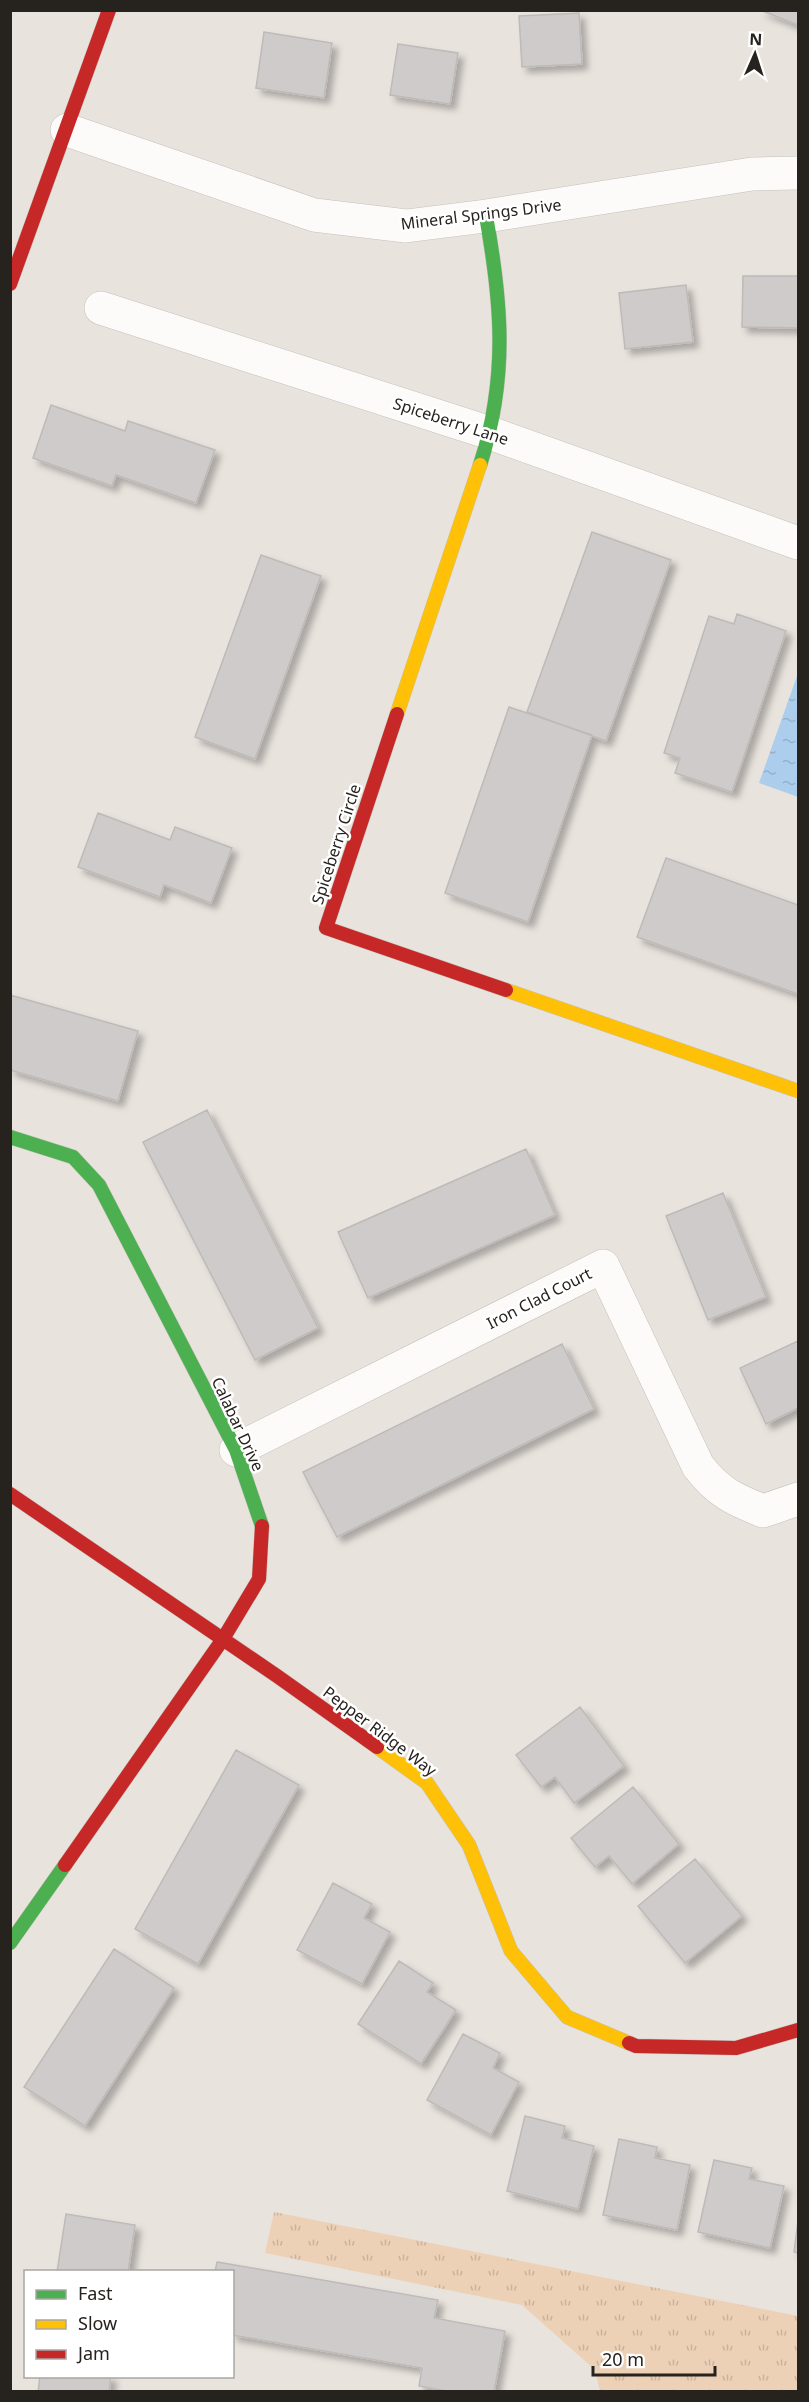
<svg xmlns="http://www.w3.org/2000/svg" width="809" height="2402" viewBox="0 0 809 2402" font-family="'Noto Sans',sans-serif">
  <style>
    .park { fill: url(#park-tufts) }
    .water { fill: url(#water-ripples) }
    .building { fill: #cfcbca; stroke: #bebab9; stroke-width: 1.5; filter: url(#shadow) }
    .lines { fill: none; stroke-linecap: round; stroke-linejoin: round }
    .street-casing { stroke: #c4c0bb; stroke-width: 34 }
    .fast-casing { stroke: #c4c0bb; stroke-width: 15 }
    .slow-casing { stroke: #c4c0bb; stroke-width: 15 }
    .jam-casing { stroke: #c4c0bb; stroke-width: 15 }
    .street { stroke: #fcfbfa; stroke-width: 33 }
    .fast { stroke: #4caf50; stroke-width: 14 }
    .slow { stroke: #ffc107; stroke-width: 14 }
    .jam { stroke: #c62828; stroke-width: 14 }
    .labels { text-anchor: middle; stroke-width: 5; stroke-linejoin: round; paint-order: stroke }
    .street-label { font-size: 16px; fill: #26221e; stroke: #fff }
  </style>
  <defs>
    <pattern id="park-tufts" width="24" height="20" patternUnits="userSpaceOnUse" patternTransform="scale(1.5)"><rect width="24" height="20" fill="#ecd1b6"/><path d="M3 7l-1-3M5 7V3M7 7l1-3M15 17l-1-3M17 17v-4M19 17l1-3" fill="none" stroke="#cab39c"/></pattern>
    <pattern id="water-ripples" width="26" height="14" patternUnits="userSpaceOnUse" patternTransform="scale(1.5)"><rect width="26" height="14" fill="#accdec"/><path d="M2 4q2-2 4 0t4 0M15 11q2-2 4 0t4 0" fill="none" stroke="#94b0ca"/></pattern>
    <filter id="shadow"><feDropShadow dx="5.5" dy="5.5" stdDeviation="3" flood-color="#0004"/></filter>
  </defs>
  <rect width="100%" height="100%" fill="#e9e3dd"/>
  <path class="park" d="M274 2212 798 2316V2391H600L595 2370 522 2305 265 2253Z"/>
  <path class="water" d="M797 676 798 677V797L759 783Z"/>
  <path class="building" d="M760 10H798V25Z
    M579 13 582 64 522 67 519 16Z
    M264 32 332 43 324 98 256 88Z
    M398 44 458 53 450 104 390 95Z
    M743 276H798V328L742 327Z
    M686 285 693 342 625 349 619 293Z
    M51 405 125 431 128 421 215 450 196 503 116 475 112 486 33 458Z
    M592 532 671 560 606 741 527 712Z
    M261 555 321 576 255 759 195 737Z
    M737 614 786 631 732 792 675 773 680 758 664 753 709 616 734 624Z
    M509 707 592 735 528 922 445 893Z
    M98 813 170 840 175 827 232 848 211 903 164 885 160 897 78 867Z
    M666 858 798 905V994L637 937Z
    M10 995 138 1031 118 1101 10 1070Z
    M207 1110 318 1328 255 1360 143 1142Z
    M526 1149 555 1215 368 1298 338 1232Z
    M723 1193 766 1297 708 1320 666 1216Z
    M798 1341V1408L766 1424 740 1368Z
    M562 1344 594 1409 337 1537 303 1472Z
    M580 1707 624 1766 574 1803 555 1777 541 1787 516 1755Z
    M236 1750 299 1785 198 1964 135 1929Z
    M633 1787 679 1844 632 1884 609 1856 595 1867 571 1838Z
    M695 1859 742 1916 685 1963 638 1906Z
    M333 1883 372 1904 364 1918 390 1932 362 1984 297 1950Z
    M114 1949 174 1988 85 2126 24 2087Z
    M399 1961 433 1983 427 1992 456 2010 421 2064 358 2024Z
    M463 2034 500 2053 493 2068 519 2082 491 2135 427 2100Z
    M525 2116 565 2126 562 2138 594 2146 578 2209 507 2191Z
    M619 2139 657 2147 655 2158 690 2165 677 2230 603 2215Z
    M714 2160 752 2168 749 2179 784 2186 770 2248 698 2232Z
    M66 2214 135 2225 128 2272H57Z
    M798 2221V2253L794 2252Z
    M217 2262 438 2300 434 2318 505 2331 494 2392H451L419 2386 422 2368 232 2335V2272H215Z
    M40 2376H111L109 2392H38Z"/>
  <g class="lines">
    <g class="street-casing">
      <path id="street" d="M67 130 314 215 406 226 486 216 752 174 798 173
        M101 308 490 433 798 543
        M236 1450 603 1266 698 1466C718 1492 733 1499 763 1511L798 1499"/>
    </g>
    <g class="fast-casing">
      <path id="fast" d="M480 465C508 378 502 304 486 216
        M10 1137 73 1157 99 1185 236 1450 262 1526
        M10 1943 65 1865"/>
    </g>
    <g class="slow-casing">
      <path id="slow" d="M397 714 480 465
        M506 990 798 1091
        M377 1747 427 1783 469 1845 511 1951 567 2017 629 2043"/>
    </g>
    <g class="jam-casing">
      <path id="jam" d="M10 284 109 10
        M397 714 326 928 506 990
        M10 1494 277 1676 377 1747
        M65 1865 223 1639 259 1579 262 1526
        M629 2043 636 2046 736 2048 798 2030"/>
    </g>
    <use href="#street" class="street"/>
    <use href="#fast" class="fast"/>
    <use href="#slow" class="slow"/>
    <use href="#jam" class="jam"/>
  </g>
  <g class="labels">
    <g class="street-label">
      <text transform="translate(481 214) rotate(-7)" y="6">Mineral Springs Drive</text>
      <text transform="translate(451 421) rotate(18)" y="6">Spiceberry Lane</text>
      <text transform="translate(336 844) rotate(-72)" y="6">Spiceberry Circle</text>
      <text transform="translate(539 1298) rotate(-27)" y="6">Iron Clad Court</text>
      <text transform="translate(238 1424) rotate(65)" y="6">Calabar Drive</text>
      <text transform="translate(380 1731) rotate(37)" y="6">Pepper Ridge Way</text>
    </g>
  </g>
  <rect width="809" height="2402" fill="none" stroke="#26221e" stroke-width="24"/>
  <rect x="24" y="2270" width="210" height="108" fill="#ffffff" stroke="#a8a7a5" stroke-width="1.5"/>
  <rect x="36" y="2290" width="30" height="9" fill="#4caf50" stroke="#a8a7a5" stroke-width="1.5"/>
  <text x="78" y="2300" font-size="18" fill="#26221e">Fast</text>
  <rect x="36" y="2320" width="30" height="9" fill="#ffc107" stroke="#a8a7a5" stroke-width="1.5"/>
  <text x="78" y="2330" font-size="18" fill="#26221e">Slow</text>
  <rect x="36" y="2350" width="30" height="9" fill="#c62828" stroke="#a8a7a5" stroke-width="1.5"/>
  <text x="78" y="2360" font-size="18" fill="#26221e">Jam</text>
  <g transform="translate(755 54) rotate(3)" stroke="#ffffff" stroke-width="4.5" paint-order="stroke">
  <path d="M0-4.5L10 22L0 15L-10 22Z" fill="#26221e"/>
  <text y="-9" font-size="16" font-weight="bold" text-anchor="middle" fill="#26221e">N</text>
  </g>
  <path d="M593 2366v9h122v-9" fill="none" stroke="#26221e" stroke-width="3"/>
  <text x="602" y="2366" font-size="18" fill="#26221e" stroke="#ffffff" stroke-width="4.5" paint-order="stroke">20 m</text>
</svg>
